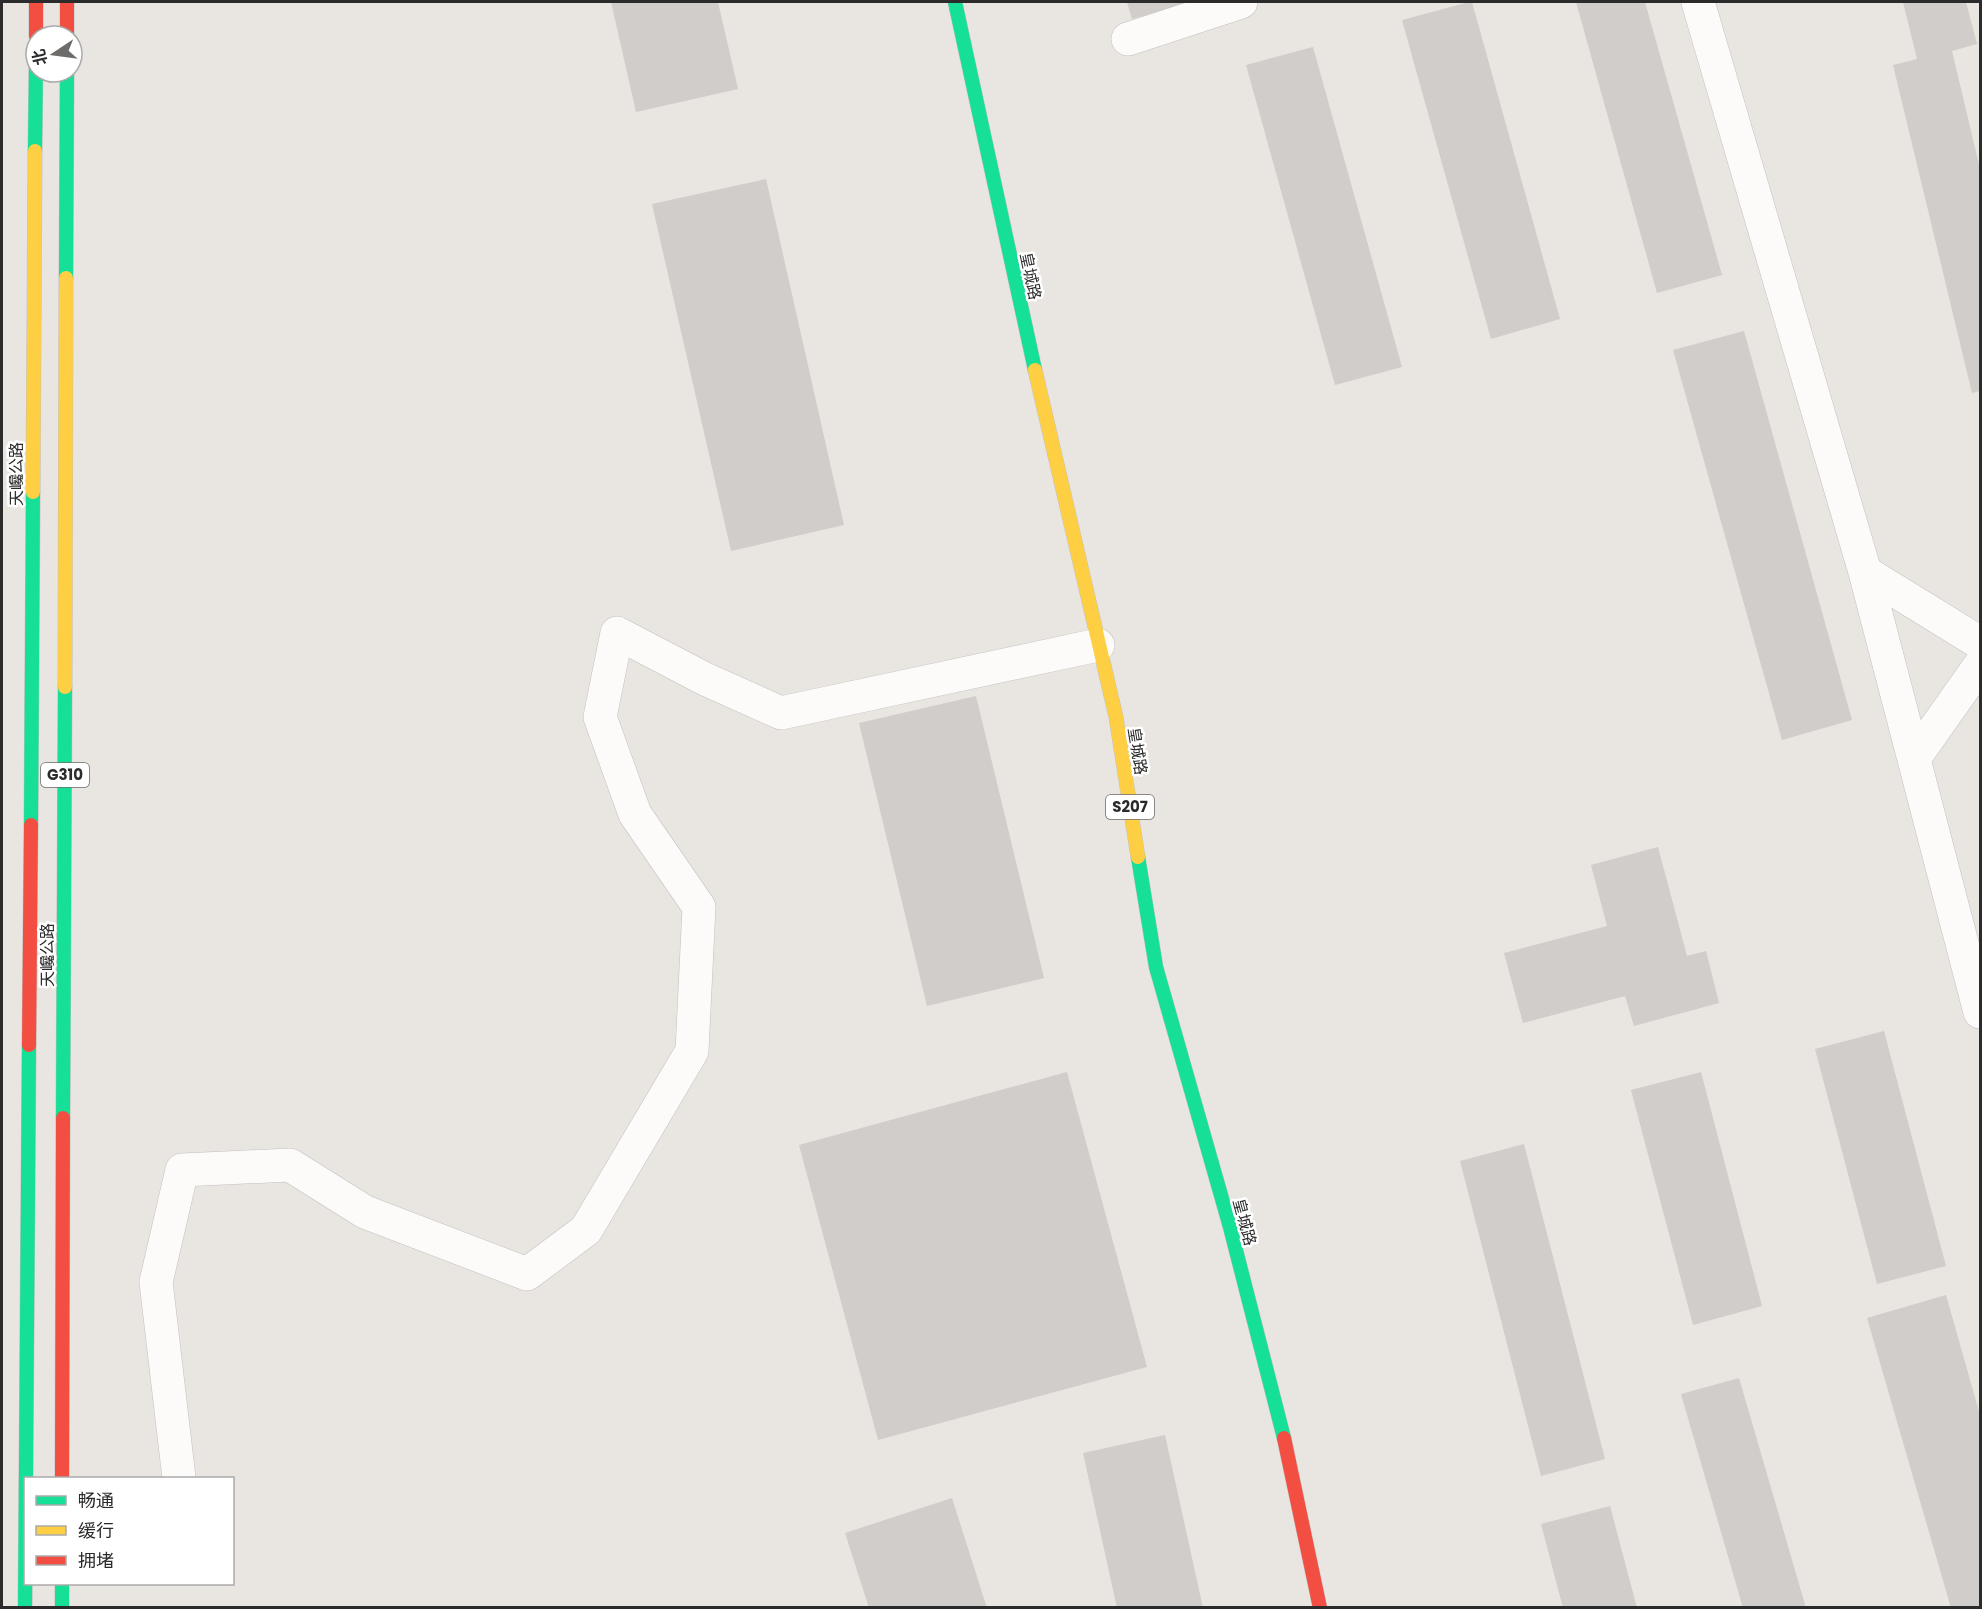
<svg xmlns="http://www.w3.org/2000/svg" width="1982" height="1609" viewBox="0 0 1982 1609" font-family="Poppins,'Noto Sans SC',sans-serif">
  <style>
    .building { fill: #d0cdca }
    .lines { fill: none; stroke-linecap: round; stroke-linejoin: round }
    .street-casing { stroke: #c2c1c2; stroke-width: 34 }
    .fast-casing { stroke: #c5c3c1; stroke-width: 15 }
    .slow-casing { stroke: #c5c3c1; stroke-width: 15 }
    .jam-casing { stroke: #c5c3c1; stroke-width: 15 }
    .street { stroke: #fcfbfa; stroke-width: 33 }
    .fast { stroke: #16e098; stroke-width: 14 }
    .slow { stroke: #ffcf43; stroke-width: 14 }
    .jam { stroke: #f24e42; stroke-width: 14 }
    .labels { text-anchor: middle; stroke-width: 5; stroke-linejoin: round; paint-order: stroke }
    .shield { fill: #fff; stroke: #6b6b6b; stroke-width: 1.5 }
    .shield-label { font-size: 15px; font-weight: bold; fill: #2b2b2b }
    .street-label { font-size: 16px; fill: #2b2b2b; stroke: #fff }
  </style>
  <rect width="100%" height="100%" fill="#e9e5e0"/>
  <path class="building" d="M611 2H718L738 89 636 112Z
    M1127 2H1190L1132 19Z
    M1469 2H1472L1560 319 1491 339 1402 20Z
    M1576 2H1645L1722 275 1657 293Z
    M1903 2H1966L1977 44 1952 51 1980 169V391L1972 393 1893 65 1917 59Z
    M1313 47 1402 367 1335 385 1246 65Z
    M766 179 844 525 731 551 652 204Z
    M1744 331 1852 720 1782 740 1673 350Z
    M976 696 1044 978 927 1006 859 723Z
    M1658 847 1687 956 1706 951 1719 1003 1634 1026 1625 996 1523 1023 1504 953 1607 926 1591 865Z
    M1884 1031 1946 1266 1877 1284 1815 1049Z
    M1067 1072 1147 1367 878 1440 799 1145Z
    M1701 1072 1762 1306 1693 1325 1631 1090Z
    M1524 1144 1605 1459 1541 1476 1460 1161Z
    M1946 1295 1980 1415V1608H1951L1867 1318Z
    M1739 1378 1806 1608H1743L1681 1394Z
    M1165 1435 1203 1608H1117L1083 1453Z
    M952 1498 987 1608H869L845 1533Z
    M1610 1506 1637 1608H1563L1541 1524Z"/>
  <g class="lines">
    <g class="street-casing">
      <path id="street" d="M1698 2 1865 572 1980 1012
        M1128 39 1241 2
        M1865 572 1980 643
        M1915 757 1980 665
        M179 1478 156 1282 182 1170 290 1165 365 1212 527 1274 586 1230 692 1051 699 907 635 814 600 717 617 633 705 679 781 713 1098 645"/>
    </g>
    <g class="fast-casing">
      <path id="fast" d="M955 2 1035 370
        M35 151 36 62
        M66 278 67 72
        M31 825 33 492
        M1138 857 1156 967 1230 1227 1284 1438
        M63 1118 65 687
        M62 1584V1608
        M25 1608 29 1045"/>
    </g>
    <g class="slow-casing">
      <path id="slow" d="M1035 370 1116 717 1138 857
        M33 492 35 151
        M65 687 66 278"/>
    </g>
    <g class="jam-casing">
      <path id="jam" d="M36 2V36
        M67 2V36
        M29 1045 31 825
        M1284 1438 1320 1608
        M62 1478 63 1118"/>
    </g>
    <use href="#street" class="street"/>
    <use href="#fast" class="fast"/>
    <use href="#slow" class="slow"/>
    <use href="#jam" class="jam"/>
  </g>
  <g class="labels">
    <g class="shield">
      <rect x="41" y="763" width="48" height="24" rx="4.5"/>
      <rect x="1106" y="795" width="48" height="24" rx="4.5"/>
    </g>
    <g class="shield-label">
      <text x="65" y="780">G310</text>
      <text x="1130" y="812">S207</text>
    </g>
    <g class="street-label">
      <text transform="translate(1031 276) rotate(78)" y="6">皇城路</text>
      <text transform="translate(16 474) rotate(-90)" y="6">天巉公路</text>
      <text transform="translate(1138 751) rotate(81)" y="6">皇城路</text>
      <text transform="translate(47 955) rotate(-90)" y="6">天巉公路</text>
      <text transform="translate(1245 1222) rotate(75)" y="6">皇城路</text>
    </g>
  </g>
  <rect width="1982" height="1609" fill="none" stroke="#2b2b2b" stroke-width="6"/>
  <rect x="24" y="1477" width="210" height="108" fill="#ffffff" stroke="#aaaaaa" stroke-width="1.5"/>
  <rect x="36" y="1496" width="30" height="9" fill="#16e098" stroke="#aaaaaa" stroke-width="1.5"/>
  <text x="78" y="1507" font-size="18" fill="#2b2b2b">畅通</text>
  <rect x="36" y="1526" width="30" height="9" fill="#ffcf43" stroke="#aaaaaa" stroke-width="1.5"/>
  <text x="78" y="1537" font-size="18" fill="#2b2b2b">缓行</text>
  <rect x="36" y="1556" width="30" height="9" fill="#f24e42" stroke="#aaaaaa" stroke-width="1.5"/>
  <text x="78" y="1567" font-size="18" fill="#2b2b2b">拥堵</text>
  <g transform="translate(54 54) rotate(257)"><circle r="28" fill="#ffffff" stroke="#aaaaaa" stroke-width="1.5"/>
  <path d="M0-4.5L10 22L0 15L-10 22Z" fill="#6e6c6a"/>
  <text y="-9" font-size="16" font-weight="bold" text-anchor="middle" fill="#2b2b2b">北</text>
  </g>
</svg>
